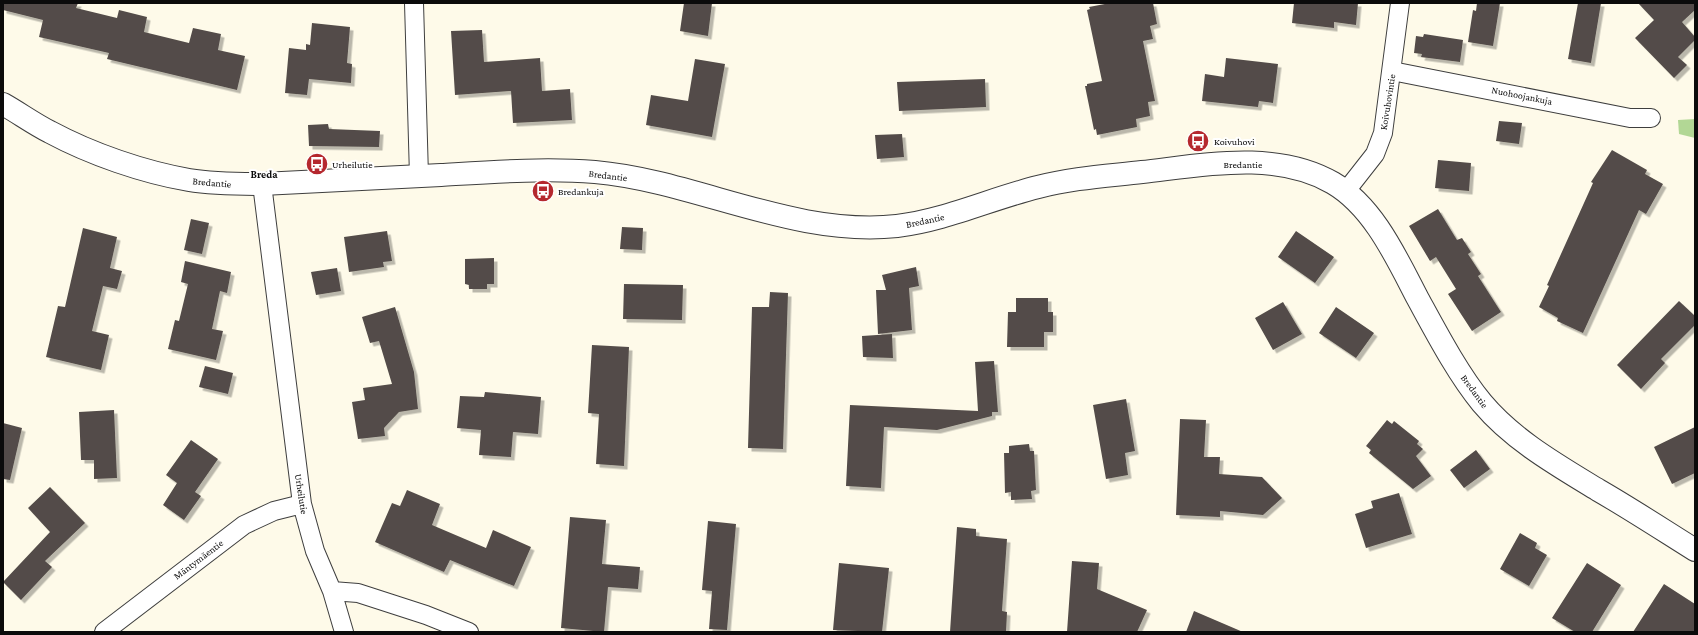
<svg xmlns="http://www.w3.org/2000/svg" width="1698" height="635" viewBox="0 0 1698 635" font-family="'Crimson Pro',serif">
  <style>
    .forest { fill: #b2d795 }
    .building { fill: #534c48; filter: url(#shadow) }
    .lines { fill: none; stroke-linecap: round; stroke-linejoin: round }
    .minor-casing { stroke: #3e3e3e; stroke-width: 20 }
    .tertiary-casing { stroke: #3e3e3e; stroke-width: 24 }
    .minor { stroke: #fff; stroke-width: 18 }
    .tertiary { stroke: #fff; stroke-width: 22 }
    .labels { text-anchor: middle; stroke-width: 4; stroke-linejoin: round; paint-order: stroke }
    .street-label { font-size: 10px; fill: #0b0b0b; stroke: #fff }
    .poi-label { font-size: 10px; fill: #0b0b0b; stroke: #fff; text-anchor: start }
    .neighbourhood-label { font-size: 11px; font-weight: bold; fill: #0b0b0b; stroke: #fff }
  </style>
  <defs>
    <filter id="shadow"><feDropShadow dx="3.5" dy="3.5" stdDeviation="0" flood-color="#0004"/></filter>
  </defs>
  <rect width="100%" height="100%" fill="#fefae9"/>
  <path class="forest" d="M1695 119V138L1679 134 1678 120Z"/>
  <path class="building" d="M3 3H78L76 8 117 18 119 10 147 17 144 32 189 43 193 28 221 34 218 50 245 56 237 90 107 59 109 53 39 37 43 20 3 10Z
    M684 3H712L708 36 680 31Z
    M1110 3H1153L1157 24 1150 26 1153 39 1143 41 1155 101 1148 102 1150 116 1136 119 1137 127 1097 135 1096 129 1094 130 1085 86H1087V84L1102 81 1087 10 1090 9 1089 7Z
    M1294 3H1358L1356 25 1334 22V28L1292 23Z
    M1477 3H1500L1493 46 1468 42 1473 10 1476 11Z
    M1578 3H1601L1591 63 1568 59Z
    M1638 3H1695V10L1682 22 1695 37V40L1678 57 1687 65 1674 78 1635 38 1654 20Z
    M312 23 350 27 347 63 352 64 351 83 309 79 307 95 285 93 289 48 306 50V44L310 45Z
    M482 30 484 62 540 58 542 91 570 89 572 120 513 123 511 91 455 95 451 31Z
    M1424 34 1463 40 1460 62 1421 57 1422 54 1414 53 1416 36 1423 37Z
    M1226 58 1278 64 1273 103 1259 101 1258 107 1202 101 1205 74 1224 77Z
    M695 59 725 64 712 137 646 125 651 95 688 101Z
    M985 79 986 107 899 111 897 82Z
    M1499 121 1522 123 1519 144 1496 141Z
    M328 124 329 129 380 131 379 147 309 146 308 125Z
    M902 134 904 157 877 159 875 135Z
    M1612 150 1647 170 1645 174 1663 184 1646 214 1639 210 1583 333 1557 321 1558 318 1539 307 1549 286 1547 285 1593 183 1591 182Z
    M1438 160 1471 163 1469 191 1435 188Z
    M1438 209 1457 240 1462 238 1471 252 1468 254 1481 274 1478 276 1501 312 1472 331 1448 294 1456 289 1436 257 1430 261 1409 226Z
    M191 219 209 223 202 254 184 250Z
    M622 227 643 228 642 250 620 249Z
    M83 228 117 237 110 268 122 271 117 289 103 286 92 331 109 335 101 370 46 357 58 306 65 307Z
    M387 231 392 261 383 262 384 267 349 272 344 237Z
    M1296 231 1334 257 1315 283 1278 257Z
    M494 258V284H487V289H469V285L465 284V259Z
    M185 261 231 272 227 293 220 291 212 329 223 331 216 360 168 349 175 320 179 321 188 284 181 282Z
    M916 267 919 286 909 288 912 330 878 334 876 290H886L882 275Z
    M337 268 341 291 316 295 311 272Z
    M624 284 683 285 682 320 623 319Z
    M770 292 788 293 783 449 748 448 752 307H769Z
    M1016 298H1048V312H1053V332H1044V347H1007L1008 312H1016Z
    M1679 301 1695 316V325L1661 359 1665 363 1641 389 1617 365Z
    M1283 302 1302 334 1273 350 1255 318Z
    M395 307 414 372 418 409 399 412 384 428 385 436 358 439 352 402 365 400 363 388 392 384 379 341 370 343 362 317Z
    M1336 307 1374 333 1356 358 1319 333Z
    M892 334 893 358 863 357 862 336Z
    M592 345 629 347 624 466 596 464 599 414 588 413Z
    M994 361 998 412H992V416L937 430 884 427 881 488 846 486 850 405 978 411 975 362Z
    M205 366 233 373 228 394 199 387Z
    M485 392 541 397 538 434 513 432 511 457 479 455 481 430 457 428 460 396 484 397Z
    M1126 399 1135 451 1125 453 1128 475 1106 479 1093 405Z
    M114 410 117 478 94 479V460H81L79 412Z
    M1180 419 1206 420 1204 457H1220L1219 474 1262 477 1282 498 1263 515 1220 511V517L1176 515Z
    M1387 420 1392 424 1394 421 1419 441 1417 444 1423 449 1416 456 1431 476 1413 489 1369 453 1371 450 1366 446Z
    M3 423 22 428 10 480 3 479Z
    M1695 427V473L1672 484 1654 447Z
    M191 440 218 459 195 492 201 496 184 520 163 505 177 483 166 475Z
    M1029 444 1030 451H1034L1036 490 1031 491 1032 499 1011 500V492L1005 493 1004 453H1009V446Z
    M1476 450 1490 469 1464 488 1450 470Z
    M50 487 85 523 45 561 52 567 21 600 3 582 50 532 28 508Z
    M407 490 440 504 432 525 486 548 493 530 531 547 514 586 450 560 444 572 375 542 392 503 400 506Z
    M1399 493 1412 534 1366 548 1355 514 1373 508 1371 501Z
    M570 517 606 520 602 564 640 567 638 589 608 587 604 632 561 628Z
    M708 521 736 524 727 630 709 629 712 591 702 590Z
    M957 527 976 529V536L1007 539 1002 611 1007 612 1006 632H950Z
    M1520 533 1537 543 1535 548 1547 555 1529 586 1500 569Z
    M1072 561 1099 563 1097 589 1147 610 1137 632H1067Z
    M839 563 889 568 882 632 833 630Z
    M1587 563 1621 585 1592 632H1575L1552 618Z
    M1664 584 1695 604V632H1633Z
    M1194 611 1243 632H1186Z"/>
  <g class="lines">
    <g class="minor-casing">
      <path id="minor" d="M414 3 419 176
        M1392 71 1630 118H1651
        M262 184 302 504 315 551 332 591 344 632
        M1346 191 1375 154 1383 133 1400 3
        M332 591 358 593 426 615 469 632
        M104 632 244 525 274 511 302 504"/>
    </g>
    <g class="tertiary-casing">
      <path id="tertiary" d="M3 104C19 113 34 124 50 132 91 154 143 172 189 180 213 184 238 184 262 184 322 181 381 178 441 175 491 172 544 168 595 172 696 181 793 237 897 226 946 220 990 199 1038 187 1072 178 1107 176 1142 172 1204 165 1276 150 1333 183 1374 207 1397 259 1418 299 1436 332 1458 374 1482 403 1513 440 1557 465 1598 490 1631 509 1663 530 1695 550"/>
    </g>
    <use href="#minor" class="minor"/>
    <use href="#tertiary" class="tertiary"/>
  </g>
  <defs>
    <g id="bus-disc" transform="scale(1.15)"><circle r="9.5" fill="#b5282e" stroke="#fff"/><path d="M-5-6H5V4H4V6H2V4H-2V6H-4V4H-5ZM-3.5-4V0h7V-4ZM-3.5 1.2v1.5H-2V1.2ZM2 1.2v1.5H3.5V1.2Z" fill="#fff"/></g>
  </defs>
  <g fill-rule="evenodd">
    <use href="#bus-disc" x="1198" y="141"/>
    <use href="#bus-disc" x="317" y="164"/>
    <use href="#bus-disc" x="543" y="191"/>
  </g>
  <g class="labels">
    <g class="street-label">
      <text transform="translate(1522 95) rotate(11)" y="4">Nuohoojankuja</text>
      <text transform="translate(1387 102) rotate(-81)" y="4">Koivuhovintie</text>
      <text x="1243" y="168">Bredantie</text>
      <text transform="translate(608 175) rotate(7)" y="4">Bredantie</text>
      <text transform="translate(212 182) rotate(5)" y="4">Bredantie</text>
      <text transform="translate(925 220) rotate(-12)" y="4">Bredantie</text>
      <text transform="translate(1475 391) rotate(54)" y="4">Bredantie</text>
      <text transform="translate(302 494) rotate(81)" y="4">Urheilutie</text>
      <text transform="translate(198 559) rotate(-37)" y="4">Mäntymäentie</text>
    </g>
    <g class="poi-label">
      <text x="1214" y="145">Koivuhovi</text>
      <text x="332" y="168">Urheilutie</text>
      <text x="558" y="195">Bredankuja</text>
    </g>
    <g class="neighbourhood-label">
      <text x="264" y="178">Breda</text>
    </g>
  </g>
  <rect width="1698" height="635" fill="none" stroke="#0b0b0b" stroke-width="8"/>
</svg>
